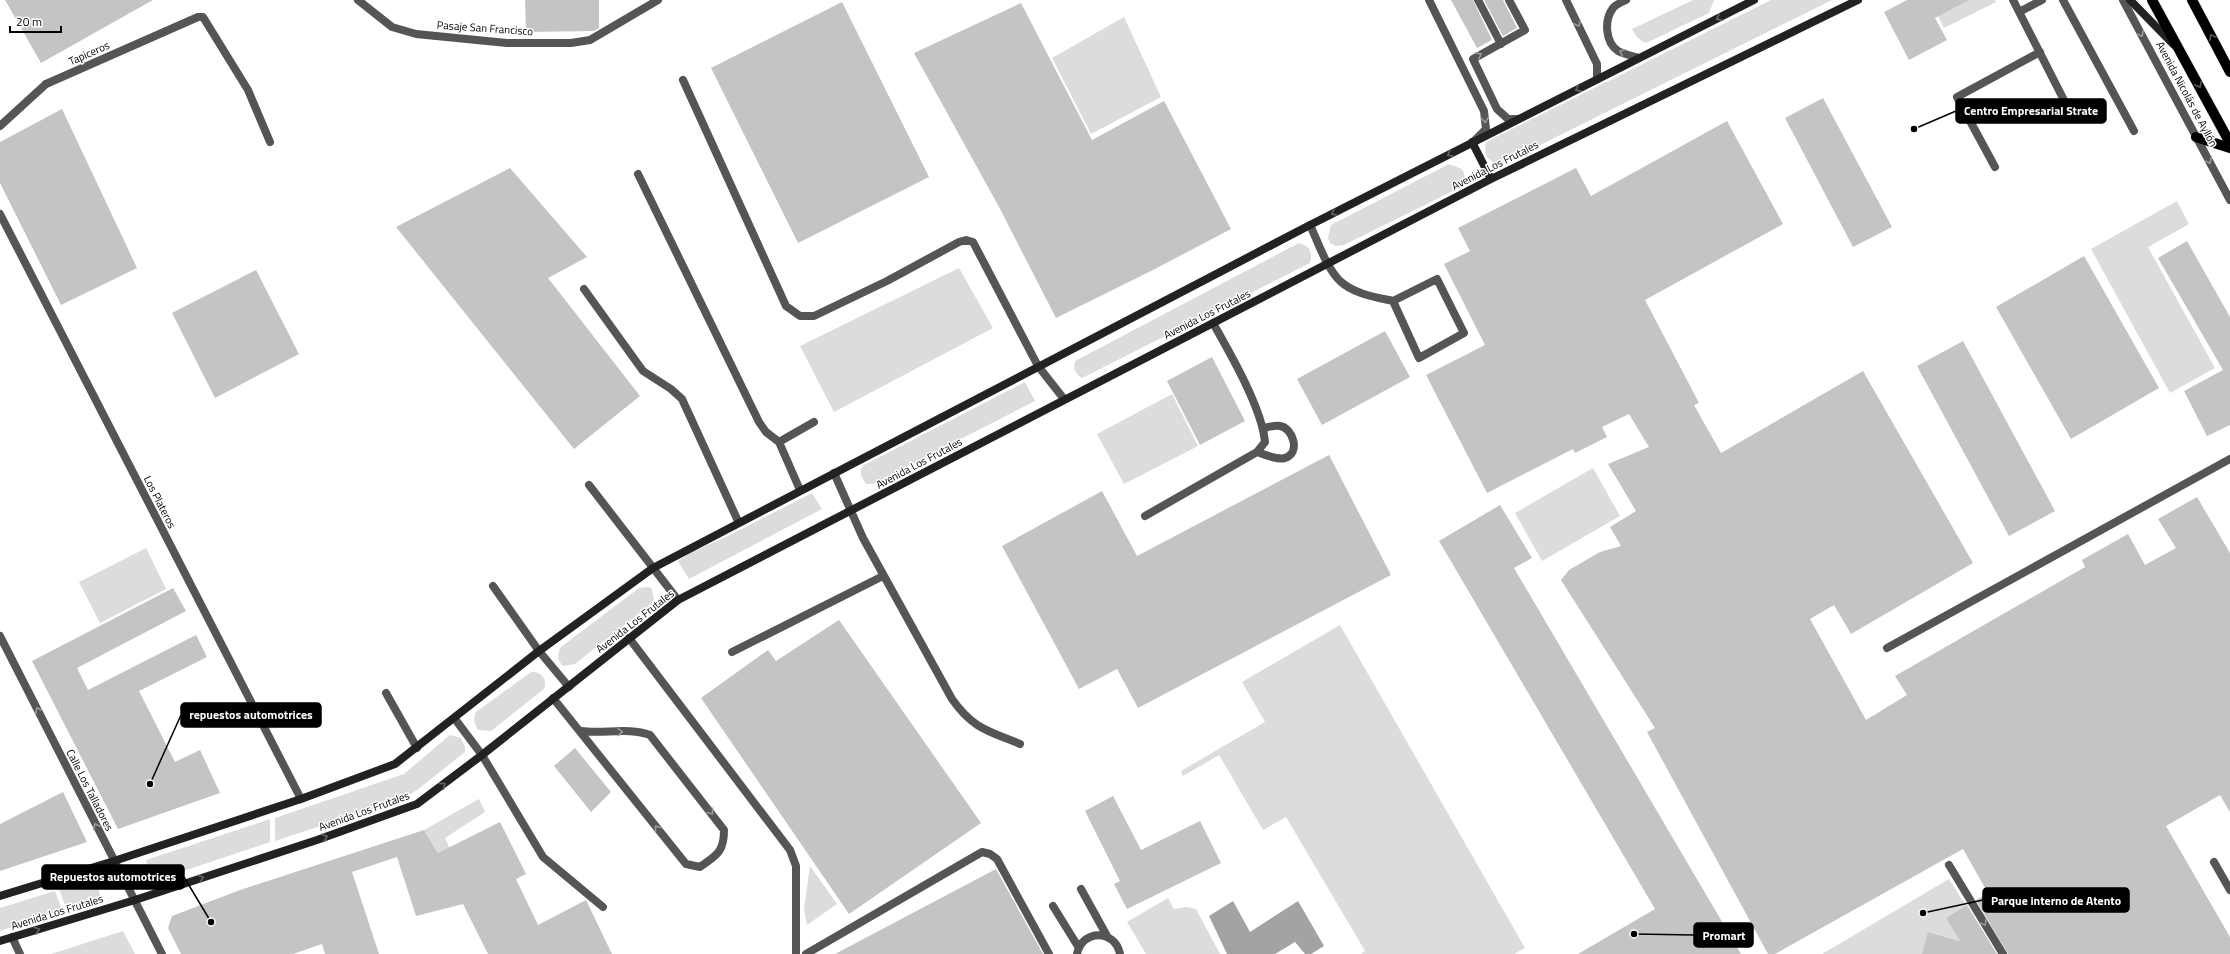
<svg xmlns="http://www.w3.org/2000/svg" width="2230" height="954" viewBox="0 0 2230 954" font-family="'Titillium Web',sans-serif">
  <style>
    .green { fill: #dcdcdc }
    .water { fill: #a3a3a3 }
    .building { fill: #c4c4c4 }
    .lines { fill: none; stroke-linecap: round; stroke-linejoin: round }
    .primary-casing { stroke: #dbdbdb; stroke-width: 11 }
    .service { stroke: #555; stroke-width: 8 }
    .minor { stroke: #555; stroke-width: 8 }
    .secondary { stroke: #222; stroke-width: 8 }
    .primary { stroke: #000; stroke-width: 10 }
    .oneway { stroke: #646464 }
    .oneway2 { stroke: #999 }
    .oneway3 { stroke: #595959 }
    .labels { text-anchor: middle; stroke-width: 3; stroke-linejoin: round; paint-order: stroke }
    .street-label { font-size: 11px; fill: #000; stroke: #fff }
    .leader { fill: none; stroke: #000; stroke-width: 1.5 }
    .callout-dot { fill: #000; stroke: #fff; stroke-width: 1.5 }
    .callout { fill: #000; stroke: #000; stroke-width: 1.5 }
    .callout-label { font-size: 12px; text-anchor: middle; font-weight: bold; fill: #fff }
  </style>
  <rect width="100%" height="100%" fill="#fff"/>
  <path class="green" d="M1693 0H1714L1709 13 1646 43C1638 40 1636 36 1632 29Z
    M1771 0H1832L1502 164C1488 162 1483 156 1486 142Z
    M1930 0H1995L1996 2 1944 28Z
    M1124 17 1161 97 1091 134 1052 58Z
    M1449 164 1462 169 1465 176 1461 187 1344 245 1336 246 1330 243 1328 238 1331 225Z
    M2177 201 2189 224 2148 247 2215 368 2170 393 2091 249Z
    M1299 243C1310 246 1313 252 1310 263L1082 378C1075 374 1073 369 1075 361Z
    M959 268 993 328 834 412 800 346Z
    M1025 382 1035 401 873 484H866C861 477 858 472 864 465Z
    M1172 394 1198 446 1124 484 1097 434Z
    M1593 468 1620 516 1542 561 1515 513Z
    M812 493 822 509 689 579 678 561 692 552 726 537Z
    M146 548 166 589 100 623 79 582Z
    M649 587 652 589 654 600 651 604 575 664 563 666C557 660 557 654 561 647L639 588Z
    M1340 625 1525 948 1514 954H1361L1365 951 1286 817 1263 830 1219 755 1183 776 1181 771 1265 722 1242 682Z
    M531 672C541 671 548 679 544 689L491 731 478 730C474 723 473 719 476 712Z
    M450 735 461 738 465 747V752L417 790 403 799 275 841V818L404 774Z
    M479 799 485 812 445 838 455 859 446 865 424 830Z
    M270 819V842L151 882 146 860Z
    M810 866 837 904 807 925 804 908Z
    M92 879 98 889 101 898 66 908 59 889Z
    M1949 879 1966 906 1946 918 1960 941 1929 932 1922 954H1822Z
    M55 891 62 910 0 931V908Z
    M1168 898 1174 909 1186 907 1196 909 1220 954H1146L1127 922Z
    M123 931 135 954H51Z"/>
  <path class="water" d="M1233 901 1250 932 1298 901 1324 946 1311 954H1305L1295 942 1275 954H1227L1209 916Z"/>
  <path class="building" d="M5 0H153L41 63Z
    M525 0H599V28L594 31 526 32Z
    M1451 0H1473L1492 40 1477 48Z
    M1484 0H1503L1517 28 1503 36Z
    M1907 0H1969L1935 18 1947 40 1909 60 1884 12Z
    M842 2 929 177 798 243 711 68Z
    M1021 3 1092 140 1164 101 1231 229 1153 270 1056 318 999 207 914 53Z
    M1823 98 1892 227 1853 247 1785 118Z
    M62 109 137 268 61 305 0 183V142Z
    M1727 121 1783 224 1645 300 1699 403 1694 405 1721 453 1863 371 1973 563 1851 634 1834 605 1810 619 1866 720 1907 695 1895 676 2085 567 2082 560 2128 534 2145 565 2176 548 2158 519 2197 497 2230 553V812L2220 795 2166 826 2230 937V954H2008L1976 900 1988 893 1963 849 1775 954H1768L1647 732 1655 728 1561 580 1569 570 1600 552 1621 546 1610 527 1636 511 1608 464 1649 447 1629 414 1602 427 1607 437 1575 453 1573 449 1487 493 1426 375 1485 345 1444 264 1470 251 1458 228 1576 168 1591 196Z
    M510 168 587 257 548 278 640 396 574 449 396 227Z
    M2187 241 2230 317V425L2207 436 2184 391 2223 370 2158 258Z
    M2084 256 2159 388 2071 439 1996 307Z
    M256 270 299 354 215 398 172 313Z
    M1385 331 1410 377 1322 425 1297 379Z
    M1963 341 2055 511 2009 536 1917 366Z
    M1212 357 1245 421 1200 445 1167 381Z
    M1329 455 1391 575 1138 708 1117 669 1079 689 1002 546 1102 491 1137 556Z
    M1500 505 1532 558 1514 568 1741 954H1578L1655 909 1439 541Z
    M173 588 186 611 77 668 88 690 196 635 207 657 139 691 175 762 200 750 220 793 118 829 32 661Z
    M839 620 981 823 849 914 701 698 768 650 776 661Z
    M575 748 611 792 591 812 554 766Z
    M63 792 87 842 0 871V824Z
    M1113 796 1141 850 1200 821 1221 863 1127 909 1114 884 1120 881 1085 811Z
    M500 822 526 874 516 879 538 925 586 900 612 954H488L463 904 416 916 397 857 352 872 379 954H325L322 944 293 954H181L168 928 172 916 240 890 424 830 438 853Z
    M996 869 1043 954H835Z
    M1967 905 1997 954H1922L1928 932 1960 941 1946 918Z"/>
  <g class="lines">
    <g class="primary-casing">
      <path id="primary" d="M2152 0 2230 143
        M2192 0 2230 72
        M2196 137 2230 148"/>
    </g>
    <path class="service" d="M1429 0 1484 111 1486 129 1474 141
      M1478 0 1501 44
      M1509 0 1525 30 1473 59 1497 109 1508 119H1518
      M1566 0 1597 64V79
      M1626 0C1622 2 1615 5 1613 8 1604 20 1605 42 1618 51 1624 54 1632 56 1639 58
      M2013 0 2069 110
      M2063 0 2134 131
      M2019 12 2042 0
      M683 80 786 306 800 316H814L887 281 959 242 966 240 973 242 1038 366 1064 399
      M46 84 198 17H203L248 90 270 142
      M1995 167 1957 97 2040 52
      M638 174 759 422 766 432 779 442 800 490
      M1310 225C1318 242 1326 267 1340 281 1354 294 1375 297 1393 301L1437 279 1464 333 1419 358 1393 301
      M584 289 643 371 671 389 682 399 738 521
      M779 442 814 422
      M1257 452C1266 455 1277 460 1285 458 1301 453 1293 428 1280 426 1275 425 1269 427 1264 428
      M834 473 863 538 952 699C973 729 989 731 1020 744
      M589 485 678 600
      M1145 516 1257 452 1265 442C1262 408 1230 353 1213 323
      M493 586 539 651 569 687
      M629 638 790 850 796 866V954
      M1887 648 2230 459
      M732 652 883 576
      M386 693 417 748
      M553 698 686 864 700 867C717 855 724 852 724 830L650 735C629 727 604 734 581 731
      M455 719 482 755 543 857 603 907
      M2214 862 2230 890
      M1081 889 1107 936
      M1053 906 1079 948
      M12 937 20 954
      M806 954 982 852 990 854 997 859 1049 954
      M1077 954C1082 929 1115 929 1120 954"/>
    <path class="minor" d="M358 0 392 27 416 34 507 43H571L590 40 658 0
      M2123 0 2230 200
      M0 126 46 84
      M0 214 301 799
      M0 636 162 954
      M1949 865 2003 954"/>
    <path class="secondary" d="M2130 0 2174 45
      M1472 142 1491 179
      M0 896 114 861 301 799 395 764 539 651 653 568 1310 225 1754 0
      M0 941 135 900 317 840 417 804 482 755 678 600 1491 179 1858 0"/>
    <use href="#primary" class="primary"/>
  </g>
  <defs><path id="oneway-chevron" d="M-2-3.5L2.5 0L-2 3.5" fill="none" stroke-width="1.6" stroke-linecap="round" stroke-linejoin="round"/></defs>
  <g class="oneway">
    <use href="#oneway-chevron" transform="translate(1719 18) rotate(153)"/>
    <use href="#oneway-chevron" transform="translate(1578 89) rotate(153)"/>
    <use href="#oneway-chevron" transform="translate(1450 154) rotate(153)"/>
    <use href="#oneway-chevron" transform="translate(1334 213) rotate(153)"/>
    <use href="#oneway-chevron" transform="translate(443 785) rotate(-37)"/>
    <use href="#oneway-chevron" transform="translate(325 837) rotate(-20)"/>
    <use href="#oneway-chevron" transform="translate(201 878) rotate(-18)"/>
    <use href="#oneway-chevron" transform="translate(37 930) rotate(-17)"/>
  </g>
  <g class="oneway2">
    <use href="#oneway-chevron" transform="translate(1578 24) rotate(64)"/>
    <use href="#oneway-chevron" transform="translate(2141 34) rotate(62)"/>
    <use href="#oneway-chevron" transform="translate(1622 52) rotate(-155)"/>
    <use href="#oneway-chevron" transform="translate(1479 55) rotate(-28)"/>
    <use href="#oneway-chevron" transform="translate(1485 120) rotate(84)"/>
    <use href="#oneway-chevron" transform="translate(2209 161) rotate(62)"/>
    <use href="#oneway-chevron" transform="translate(38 710) rotate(-117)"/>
    <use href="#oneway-chevron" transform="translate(620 732) rotate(-3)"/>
    <use href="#oneway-chevron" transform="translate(711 812) rotate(53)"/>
    <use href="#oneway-chevron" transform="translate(96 826) rotate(-117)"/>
    <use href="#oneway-chevron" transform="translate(657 828) rotate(-128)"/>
    <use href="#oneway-chevron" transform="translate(1984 923) rotate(59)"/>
  </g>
  <g class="oneway3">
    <use href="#oneway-chevron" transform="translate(2212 37) rotate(-118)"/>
    <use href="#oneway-chevron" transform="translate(2199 85) rotate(61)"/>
  </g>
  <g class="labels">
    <g class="street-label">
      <text transform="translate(485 28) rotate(4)" y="4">Pasaje San Francisco</text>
      <text transform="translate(89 53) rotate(-24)" y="4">Tapiceros</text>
      <text transform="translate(2187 94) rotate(62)" y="4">Avenida Nicolás de Ayllón</text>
      <text transform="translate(1495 165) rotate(-27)" y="4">Avenida Los Frutales</text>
      <text transform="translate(1207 314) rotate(-27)" y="4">Avenida Los Frutales</text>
      <text transform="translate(919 463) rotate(-28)" y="4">Avenida Los Frutales</text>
      <text transform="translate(160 502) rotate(63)" y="4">Los Plateros</text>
      <text transform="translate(635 621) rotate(-38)" y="4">Avenida Los Frutales</text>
      <text transform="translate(90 790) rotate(63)" y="4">Calle Los Talladores</text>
      <text transform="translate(364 811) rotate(-20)" y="4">Avenida Los Frutales</text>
      <text transform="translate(57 912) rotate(-17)" y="4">Avenida Los Frutales</text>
    </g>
  </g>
  <path class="leader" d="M1914 129L1956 111M150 784L181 715M211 922L184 877M1923 913L1983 900M1634 934L1694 935"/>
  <g class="callout-dot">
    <circle cx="1914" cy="129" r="4"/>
    <circle cx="150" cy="784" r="4"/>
    <circle cx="211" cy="922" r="4"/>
    <circle cx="1923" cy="913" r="4"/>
    <circle cx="1634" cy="934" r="4"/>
  </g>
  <g class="callout">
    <rect x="1956" y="99" width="150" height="24" rx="4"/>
    <rect x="181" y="703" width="140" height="24" rx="4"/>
    <rect x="42" y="865" width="142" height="24" rx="4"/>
    <rect x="1983" y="888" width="146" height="24" rx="4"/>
    <rect x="1694" y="923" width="59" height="24" rx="4"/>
  </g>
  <g class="callout-label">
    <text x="2031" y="115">Centro Empresarial Strate</text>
    <text x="251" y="719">repuestos automotrices</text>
    <text x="113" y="881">Repuestos automotrices</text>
    <text x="2056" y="905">Parque interno de Atento</text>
    <text x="1724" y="940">Promart</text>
  </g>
  <path d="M10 26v6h51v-6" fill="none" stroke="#000000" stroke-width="2"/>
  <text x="16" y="26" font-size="12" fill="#000000" stroke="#ffffff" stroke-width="3" paint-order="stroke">20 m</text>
</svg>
